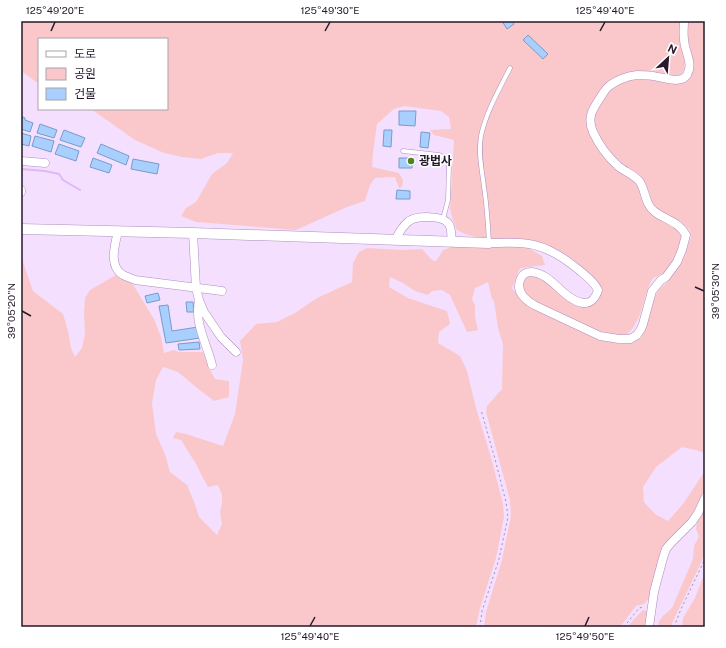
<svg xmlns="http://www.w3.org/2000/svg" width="726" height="648" viewBox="0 0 726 648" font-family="'Public Sans','Noto Sans KR',sans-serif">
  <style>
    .green { fill: #fac8cb }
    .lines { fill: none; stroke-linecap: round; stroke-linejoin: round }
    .stream { stroke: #e1b7f6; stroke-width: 2 }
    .building { fill: #a8cffe; stroke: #789cc9 }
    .service-casing { stroke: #ae8ebe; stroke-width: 5 }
    .minor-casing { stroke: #ae8ebe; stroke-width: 9 }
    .tertiary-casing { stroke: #ae8ebe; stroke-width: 11 }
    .path { stroke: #a291ab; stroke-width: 1; stroke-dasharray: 2 3; stroke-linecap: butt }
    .service { stroke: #fff; stroke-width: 4 }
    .minor { stroke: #fff; stroke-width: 8 }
    .tertiary { stroke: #fff; stroke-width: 10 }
    .ticks { fill: none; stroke: #25192b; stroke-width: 1.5 }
    .poi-dot { fill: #4e851e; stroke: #fff; stroke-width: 1.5 }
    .labels { text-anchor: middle; stroke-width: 3; stroke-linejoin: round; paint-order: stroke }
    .poi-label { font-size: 12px; font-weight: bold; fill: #25192b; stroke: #fff; text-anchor: start }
    .neatline { fill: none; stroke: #25192b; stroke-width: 1.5 }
    .ticks-label { font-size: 10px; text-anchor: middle; fill: #25192b }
  </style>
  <rect width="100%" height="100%" fill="#f4dfff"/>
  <path class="green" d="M21 21H682C682 27 681 34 681 41 681 52 692 70 677 76L651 71 638 72 622 75 607 83 598 94 589 108 586 118 589 131 638 186 649 210 677 227 682 233V239L674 261 665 273 653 278C645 290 644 306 638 319 635 324 631 333 625 335 611 341 552 310 536 303 526 294 516 286 529 274L538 276 582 305 600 287 596 279 579 266 518 241 479 238 465 234 457 230 453 220 450 209 454 140 434 135 430 130 451 129 449 117 441 111 404 106 394 109 377 124 373 153 372 167 399 173 403 180 402 187 399 188 395 177 375 178 370 185 365 201 347 207 296 230 196 222 181 216 186 208 196 202 212 174 227 163 233 153H218L201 159 182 157 164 153 135 140 91 109H167V39H39V84L21 71Z
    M688 21H705V453L696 450 682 447 656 467 643 487 644 502 655 514 668 521 683 504 705 471V486L703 495 695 515 658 560 649 598 644 604 636 606 620 627H484L486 612 502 560 511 516 510 500 486 412 487 406 502 389 503 344 498 328 494 301 492 299 488 282 475 288 472 299 475 305V317L478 330 467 332 450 295 442 290 432 291 428 295 415 291 403 283 390 277 389 287 408 298 447 311 450 324 439 332 438 343 460 356 467 371 476 408 492 461 503 504 504 517 496 558 480 608 476 627H21V256L33 291 63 314 68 331 71 348 75 357 82 348 85 334 84 313 85 298 90 290 116 275 132 283 154 319 161 337 164 353 174 350 179 352H203L209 368 215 379 229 381V397L214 401 197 388 178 372 163 367 156 380 152 403 156 434 165 454 170 472 187 485 195 504 199 517 217 535 222 524 220 512 222 503V495L218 485 208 487 202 476 196 464 181 440 173 438 176 432 186 434 223 446 235 414 243 360 240 341 256 324 277 322 295 313 317 298 352 282 353 263 359 252 367 248 402 250 422 249 432 260 436 261 443 250 455 246 484 248 505 246H525L542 256 545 265 520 268 512 288 523 301 599 339 620 344 633 343 641 338 645 330 654 299 658 291 666 283 682 262 691 237 690 230 680 221 659 212 652 203 649 192 645 182 618 160 607 148 597 134 594 122 595 112 609 91 617 85 630 80 641 78 686 79 687 38Z
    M705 507V552L701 563 673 621 671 627H658L659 621 663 616 672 608 693 559 694 546 699 536 696 529 697 521Z
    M705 572V627H682L683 618 695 598Z
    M643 610 647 611 645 627H628L634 619Z"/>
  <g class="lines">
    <path class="stream" d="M21 169 45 171 59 174 63 180 80 190"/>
  </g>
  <path class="building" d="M502 21H512L514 24 507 29Z
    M528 35 548 54 543 59 523 40Z
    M399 111H416L415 126 399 125Z
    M21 116 25 118V120L33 123 30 132 21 129Z
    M40 124 57 130 54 138 37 133Z
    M64 130 85 138 81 147 60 140Z
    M384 130H392L391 147 383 146Z
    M421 132 430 133 428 148 420 147Z
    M21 133 31 136 29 146 21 144Z
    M35 136 54 141 51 152 32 146Z
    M59 144 79 151 76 161 55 154Z
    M101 144 129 156 126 165 97 153Z
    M93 158 112 165 109 173 90 167Z
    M399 158H412V168H399Z
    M133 159 159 164 157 174 131 169Z
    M397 190 410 191V199H396Z
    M158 293 160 300 147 303 145 296Z
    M186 302H193L194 312H187Z
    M168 305 172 331 198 327 200 338 166 343 159 306Z
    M199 342 200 349 179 350 178 344Z"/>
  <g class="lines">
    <g class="service-casing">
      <path id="service" d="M403 151 439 155 447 159 449 166 448 200 443 219
        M489 243C488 224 487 206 484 187 482 170 478 153 481 136 486 112 499 90 510 68"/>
    </g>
    <g class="minor-casing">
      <path id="minor" d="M21 161 45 163
        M21 190V192
        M118 231C115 245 108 266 123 275 127 277 131 278 135 280L222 291
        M193 233 196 288 199 300 204 312 221 337 236 352
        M396 239C399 232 403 226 409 221 417 216 441 215 448 223 452 227 451 236 452 241
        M489 243C502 243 516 242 529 244 548 247 564 258 579 270 586 276 594 281 598 290 596 297 591 304 583 303 563 300 552 273 531 272 527 272 523 274 521 278 515 290 524 299 534 305L600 336 619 339H630L637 335 641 329 643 324 652 291 661 280 666 277 677 262 682 250 686 235C679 222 666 220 655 212 645 205 646 192 640 182 635 175 625 172 618 166 608 157 599 145 593 132 587 118 592 110 600 98 602 95 604 91 607 88 614 81 627 76 637 75 644 75 651 75 658 77 667 78 680 84 687 75 694 63 684 51 684 39 683 33 684 27 684 21
        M199 301C194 323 207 344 212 365
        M649 627 654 592 663 558 666 549 671 543 692 522 698 513 705 498"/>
    </g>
    <g class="tertiary-casing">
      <path id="tertiary" d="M21 229 193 233 489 243"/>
    </g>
    <path class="path" d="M480 627 482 611 499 559 508 517 506 502 495 459 481 410
      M624 627 639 608 644 607
      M674 627 681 609 705 559"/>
    <use href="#service" class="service"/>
    <use href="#minor" class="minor"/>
    <use href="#tertiary" class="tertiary"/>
  </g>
  <path class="ticks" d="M51 31 55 22M325 31 330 22M600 31 605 22M695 287 704 291M22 311 31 316M310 626 315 617M585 626 589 617"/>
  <circle class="poi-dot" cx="411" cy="161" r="4"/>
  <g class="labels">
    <g class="poi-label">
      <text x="419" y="165">광법사</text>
    </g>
  </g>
  <rect width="726" height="648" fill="none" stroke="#ffffff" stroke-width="44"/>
  <rect x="38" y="38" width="130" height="72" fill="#ffffff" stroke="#a8a3aa"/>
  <rect x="46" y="51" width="20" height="6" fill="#ffffff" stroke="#a8a3aa"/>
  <text x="74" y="58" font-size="12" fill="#25192b">도로</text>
  <rect x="46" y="68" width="20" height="12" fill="#fac8cb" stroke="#a8a3aa"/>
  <text x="74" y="78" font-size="12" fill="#25192b">공원</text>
  <rect x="46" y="88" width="20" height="12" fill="#a8cffe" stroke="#a8a3aa"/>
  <text x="74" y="98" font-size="12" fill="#25192b">건물</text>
  <g transform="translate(668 58) rotate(26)" stroke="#ffffff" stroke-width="3" paint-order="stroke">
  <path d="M0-3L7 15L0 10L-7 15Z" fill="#25192b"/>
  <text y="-6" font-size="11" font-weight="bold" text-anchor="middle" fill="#25192b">N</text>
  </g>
  <rect x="22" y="22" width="682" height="604" class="neatline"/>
  <g class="ticks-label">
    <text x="55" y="14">125°49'20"E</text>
    <text x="330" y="14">125°49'30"E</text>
    <text x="605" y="14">125°49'40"E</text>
    <text transform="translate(715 291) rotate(-90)" y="4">39°05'30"N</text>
    <text transform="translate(11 311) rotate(-90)" y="4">39°05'20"N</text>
    <text x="310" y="640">125°49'40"E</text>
    <text x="585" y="640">125°49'50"E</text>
  </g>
</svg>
